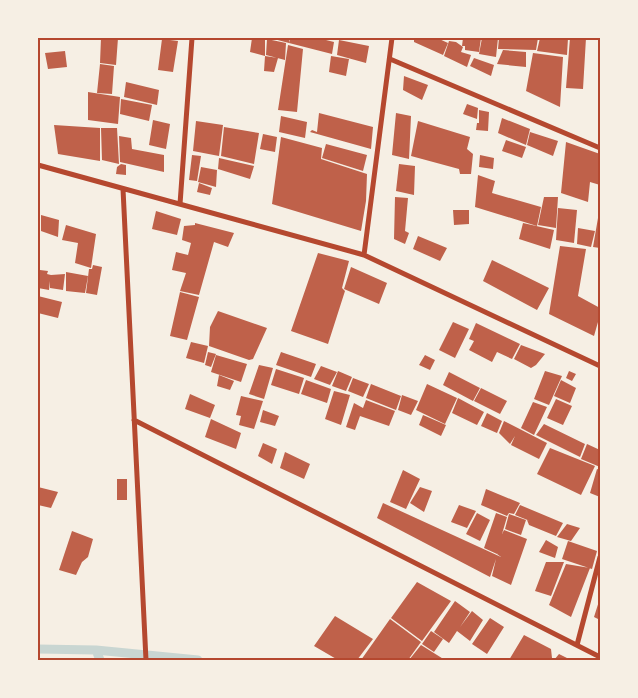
<svg xmlns="http://www.w3.org/2000/svg" width="638" height="698" viewBox="0 0 638 698" font-family="'Fira Sans Condensed',sans-serif">
  <style>
    .lines { fill: none; stroke-linecap: round; stroke-linejoin: round }
    .stream { stroke: #c9d6d2; stroke-width: 9 }
    .building { fill: #bf614a }
    .minor { stroke: #b5482f; stroke-width: 5 }
    .neatline { fill: none; stroke: #b5482f; stroke-width: 2 }
  </style>
  <rect width="100%" height="100%" fill="#f6efe4"/>
  <g class="lines">
    <path class="stream" d="M38 649 96 650 198 660
      M96 650 100 660"/>
  </g>
  <path class="building" d="M101 38H118L116 65 100 63Z
    M252 38 265 39V56L250 52Z
    M270 38H289V43Z
    M290 38H318L334 42 332 54 289 43Z
    M414 38H437L448 43 443 55 414 42Z
    M463 38H481L479 52 465 50V46H462Z
    M482 38H498L496 57 479 54Z
    M499 38H538L536 50 498 49Z
    M540 38H568L567 55 537 51Z
    M570 38H586L583 89 566 88Z
    M162 39 178 41 173 72 158 70Z
    M267 39 286 43 285 60 266 55Z
    M339 40 369 46 366 63 337 55Z
    M449 41 456 42 463 47 461 52 471 55 467 67 444 56Z
    M288 45 303 49 297 112 278 110Z
    M503 50 526 52V67L497 64Z
    M65 51 67 67 48 69 45 53Z
    M533 53 563 57 560 107 526 91Z
    M265 56 278 58 274 72 264 71Z
    M331 56 349 59 346 76 329 72Z
    M474 58 494 65 491 76 470 66Z
    M100 64 114 66 112 94 97 93Z
    M404 76 428 85 422 100 403 90Z
    M126 82 159 90 157 105 124 97Z
    M88 92 120 97 118 124 88 120Z
    M121 99 152 105 149 121 120 114Z
    M467 104 478 108 477 119 463 114Z
    M479 110 489 112 488 131 476 130 477 123H479Z
    M319 113 373 127 371 149 310 132 312 130 317 132Z
    M396 113 411 116 409 159 392 155Z
    M281 116 307 122 305 138 279 132Z
    M502 118 530 129 526 145 498 133Z
    M153 120 170 124 166 149 149 145Z
    M196 121 223 125 219 156 193 151Z
    M418 121 470 137 467 149 473 154 471 174H460L459 169 411 156Z
    M54 125 100 128V161L58 154Z
    M224 127 259 133 254 164 221 156Z
    M101 128H117L119 164 102 160Z
    M530 132 558 141 553 156 527 145Z
    M263 134 277 137 275 152 260 149Z
    M119 136 131 138 132 149 164 155V172L120 162Z
    M281 137 322 148 321 159 367 174 366 201 361 231 272 204Z
    M506 140 526 147 522 158 502 151Z
    M566 142 600 154V185L590 182 588 202 561 193Z
    M326 144 367 155 363 171 322 158Z
    M192 155 201 156 197 181 189 180Z
    M480 155 494 158 493 169 479 167Z
    M219 158 254 166 250 179 218 169Z
    M121 164 126 165V175L116 174 117 167Z
    M399 164 415 166 414 195 396 191Z
    M201 167 217 170 216 187 198 182Z
    M478 175 495 181 492 193 541 207 537 226 475 207Z
    M199 183 212 188 210 195 197 192Z
    M395 197 408 198 405 231 409 233 405 244 394 239Z
    M544 197H558L556 228 538 225Z
    M558 208 577 210 574 243 556 240Z
    M453 210H469V224L454 225Z
    M156 211 181 219 177 235 152 229Z
    M38 213 40 214 39 237H38Z
    M41 215 59 220 58 237 41 231Z
    M598 218 600 219V248L593 247Z
    M195 223 234 233 228 247 214 242 199 295 180 291 186 273 172 270 176 252 188 255 191 243 182 240 184 226 195 225Z
    M523 223 554 230 550 249 519 239Z
    M66 225 96 234 91 268 75 263 78 243 62 240Z
    M578 228 595 231 591 247 577 244Z
    M418 236 447 248 440 261 413 249Z
    M560 246 586 249 578 296 600 308V315L594 336 549 314Z
    M318 253 349 261 342 288 345 291 328 344 291 331Z
    M492 260 549 288 537 310 483 281Z
    M93 265 102 267 97 295 86 293 89 269H92Z
    M351 267 387 283 379 304 344 289Z
    M40 270 48 271 47 274 51 275 65 274 63 290 50 288V281L49 290 38 288V273Z
    M66 272 88 276 85 293 66 291Z
    M180 292 199 297 187 340 170 336Z
    M38 296 62 302 58 318 38 313Z
    M218 311 267 328 253 359 249 360 209 346 210 327Z
    M453 322 469 329 455 358 439 350Z
    M476 323 520 344 512 359 497 352 492 362 469 350 474 341 469 339Z
    M191 342 208 346 204 363 186 358Z
    M521 345 545 354 536 365 531 368 514 359Z
    M208 352 216 354 211 367 205 365Z
    M281 352 316 364 311 377 276 365Z
    M216 355 247 364 241 382 211 372Z
    M425 355 435 360 430 370 419 365Z
    M259 365 273 368 264 399 249 394Z
    M321 366 337 372 330 385 314 379Z
    M276 369 304 378 299 394 271 385Z
    M338 371 352 377 346 391 332 386Z
    M545 371 562 376 549 405 534 399Z
    M569 371 576 374 572 381 566 378Z
    M449 372 480 388 473 401 443 385Z
    M219 375 234 381 230 390 217 386Z
    M353 378 369 384 363 397 348 391Z
    M306 380 331 389 327 403 301 394Z
    M561 380 576 388 570 403 554 396Z
    M371 384 401 396 396 410 366 398Z
    M427 384 457 398 445 424 416 410Z
    M481 388 507 401 500 414 474 401Z
    M334 391 350 395 341 425 325 419Z
    M190 394 215 405 210 418 185 409Z
    M402 395 418 401 411 415 398 410Z
    M241 396 263 401 254 429 239 425 241 416 236 415Z
    M458 398 484 412 477 425 452 413Z
    M556 399 572 406 563 425 547 418Z
    M366 400 395 411 389 426 360 416 355 430 346 427 354 403 363 408Z
    M533 402 547 407 534 435 521 428Z
    M263 410 279 416 275 426 260 422Z
    M487 413 502 421 497 433 481 426Z
    M423 415 446 425 441 436 419 425Z
    M211 419 241 433 236 449 205 437Z
    M504 421 547 443 539 459 511 445 515 436 510 444 499 433Z
    M544 424 585 444 580 457 536 435Z
    M263 443 277 449 272 464 258 456Z
    M587 444 600 450V467L581 459Z
    M550 448 595 466 581 495 537 474Z
    M285 452 310 464 304 479 280 468Z
    M597 469 600 470V497L590 493Z
    M403 470 420 479 406 509 390 502Z
    M117 479H127V500H117Z
    M38 487 58 492 51 508 38 505Z
    M420 487 432 491 424 512 410 503Z
    M486 489 520 503 514 514 509 513 507 516 481 505Z
    M383 503 501 557 497 554 502 536 497 554 484 548 496 513 507 517 502 534 504 530 527 539 511 585 492 576 496 559 490 577 377 518Z
    M459 505 476 511 467 528 451 522Z
    M520 505 563 523 556 536 529 525 527 520 530 521 515 515Z
    M477 513 490 520 480 541 466 534Z
    M509 514 526 520 521 535 505 529Z
    M567 524 580 528 571 541 557 537Z
    M72 531 93 539 88 557 82 562 76 575 59 570Z
    M546 540 558 547 555 558 539 552Z
    M568 541 597 551 592 569 562 559Z
    M546 562H564L551 596 535 591Z
    M566 564 590 568 571 617 549 605Z
    M417 582 451 601 422 641 391 618Z
    M600 598V620L594 617Z
    M455 601 470 612 460 627 472 611 483 620 470 641 457 631 449 643 434 632Z
    M335 616 373 639 357 660H338L314 646Z
    M490 618 504 627 487 654 472 644Z
    M390 619 421 642 408 660H361Z
    M431 631 443 639 434 652 422 644Z
    M524 635 551 649 552 658 550 660H509Z
    M421 645 445 660H409Z
    M559 654 571 660H554Z"/>
  <g class="lines">
    <path class="minor" d="M390 59 600 148
      M38 165 364 255 600 366
      M123 189 146 660
      M180 204 192 38
      M364 255 392 38
      M134 420 600 657
      M577 645 600 557"/>
  </g>
  <rect width="638" height="698" fill="none" stroke="#f6efe4" stroke-width="78"/>
  <rect x="39" y="39" width="560" height="620" class="neatline"/>
</svg>
